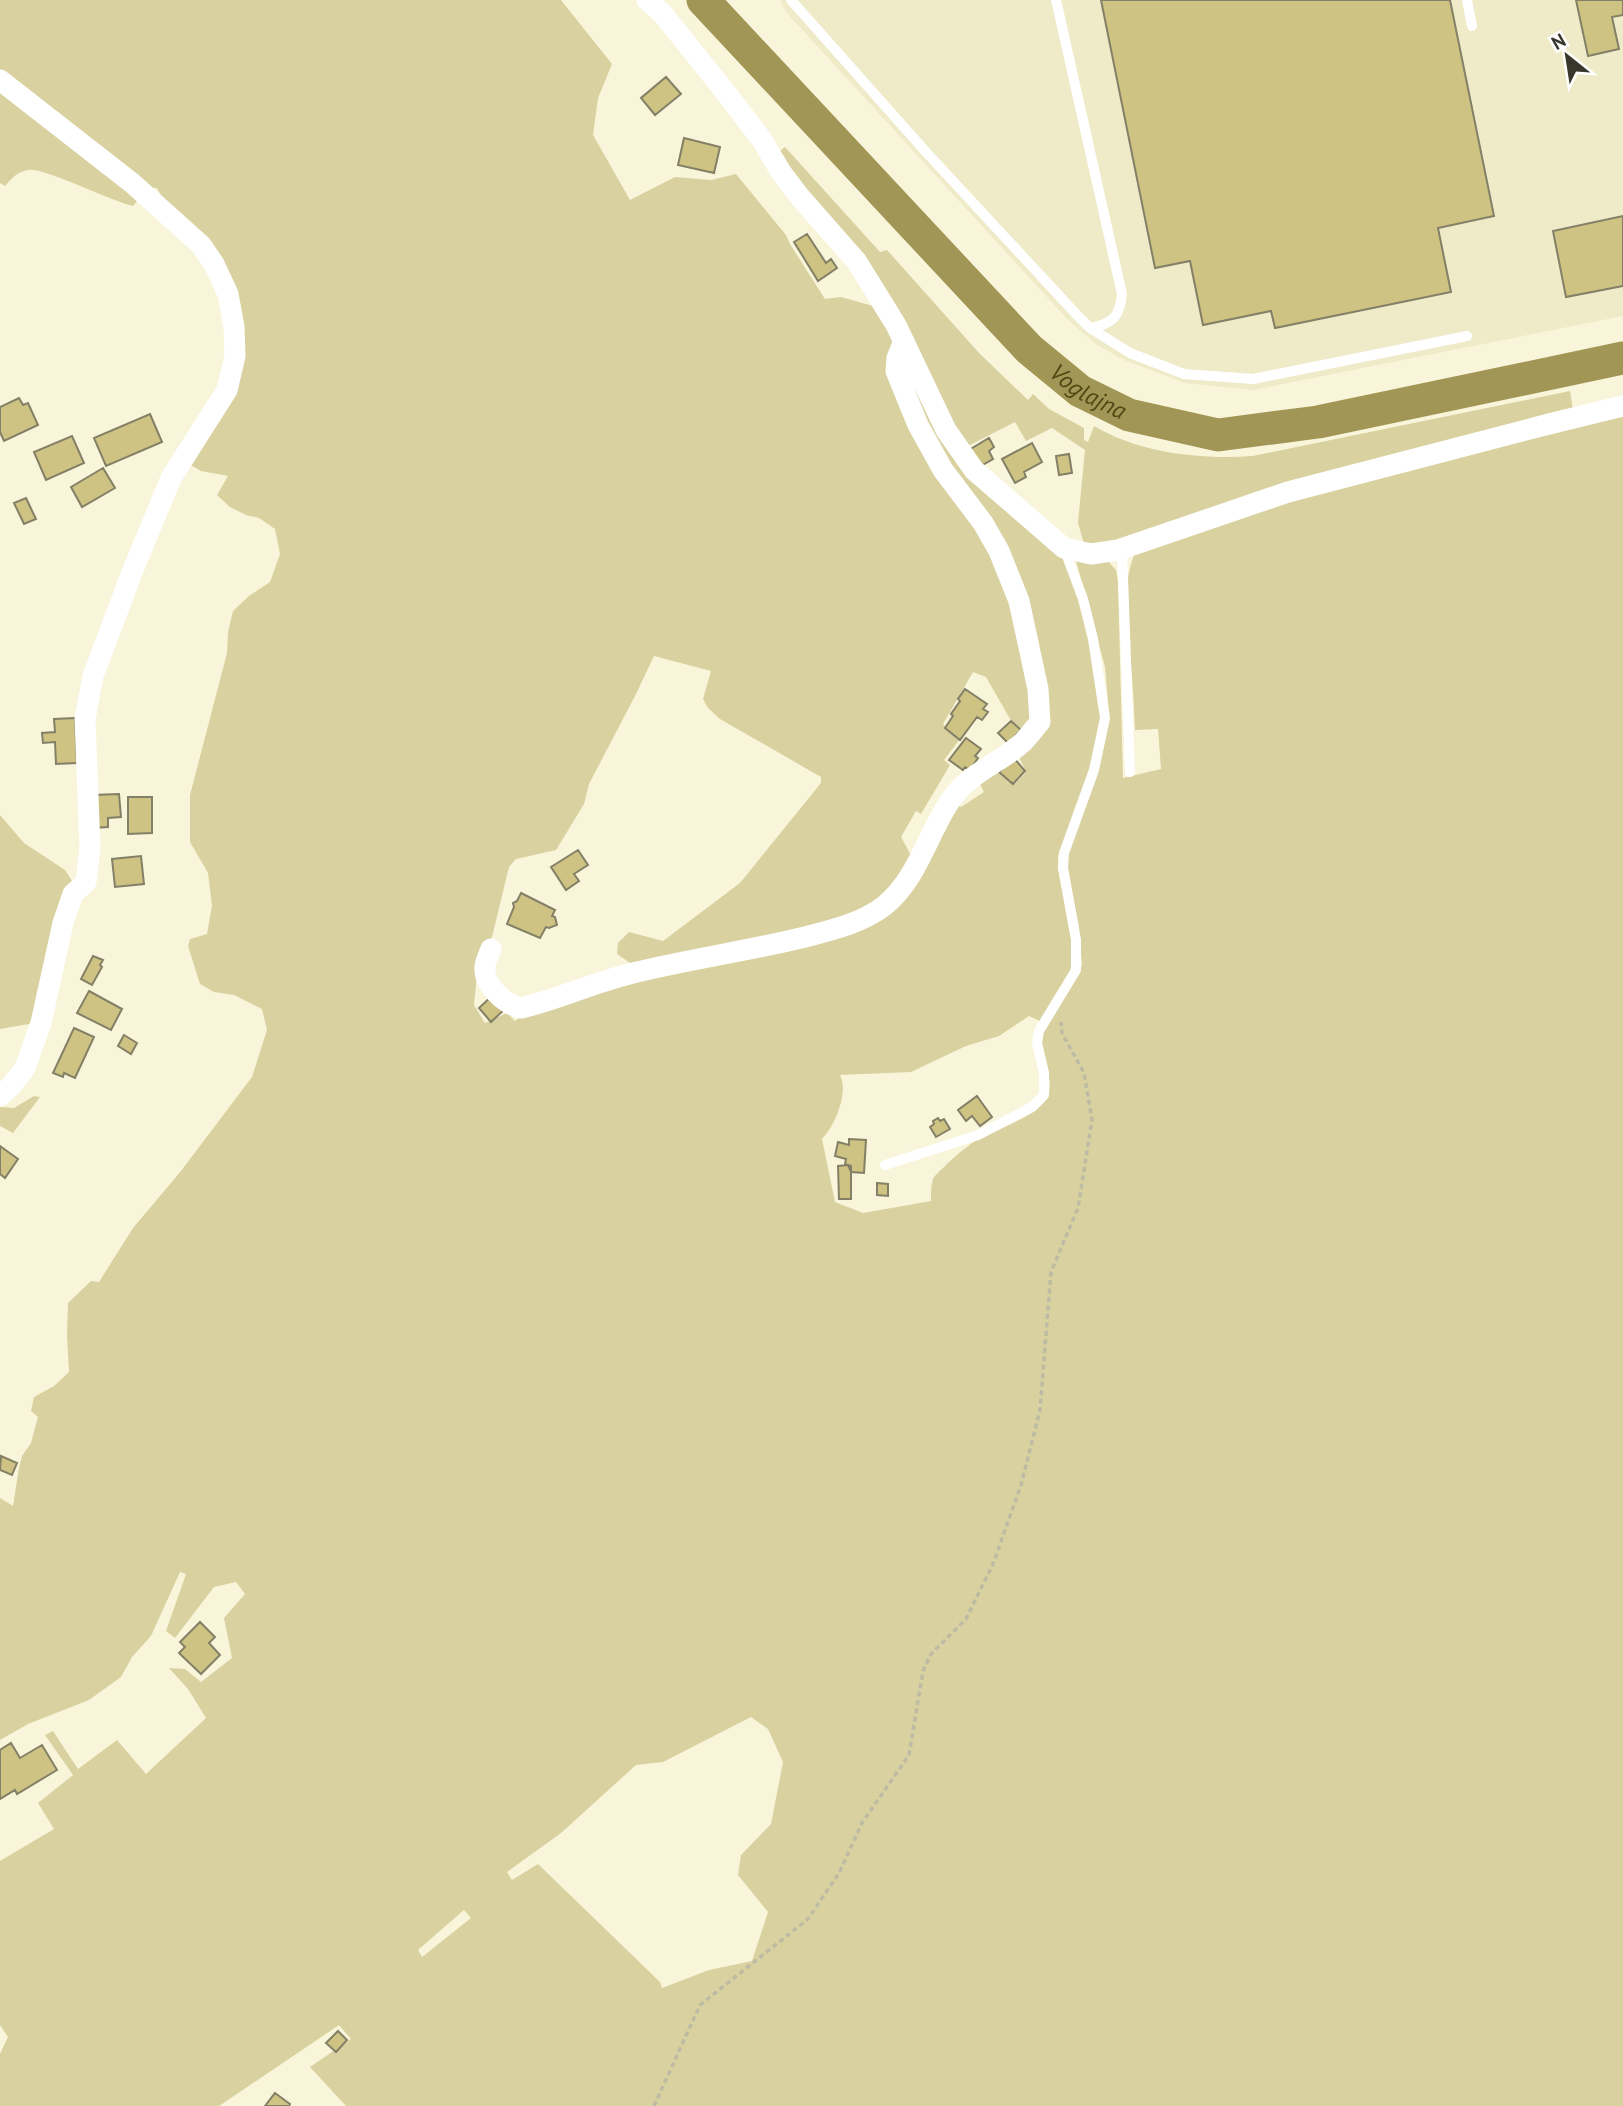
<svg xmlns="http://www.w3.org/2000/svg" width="1623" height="2106" font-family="'PT Sans',sans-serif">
<rect width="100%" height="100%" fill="#f9f5da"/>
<!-- built -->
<path fill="#efeac8" d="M780,0H1623V316L1253,390L1185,383L1124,360L1097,345L1068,320L786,12Z"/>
<!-- green -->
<path fill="#d9d19f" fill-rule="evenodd" d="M0,0H561L612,64L598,98L593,135L630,200L675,177L711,180L736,174L786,235L790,244L825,299L841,297L880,308L893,331L892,369L915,427L940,472L979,525L997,553L1020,617L1034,687L1037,721L1021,738L986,677L973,672L943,724L960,739L944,760L950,765L921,814L916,811L901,837L913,859L902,880L883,903L859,916L793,937L636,967L617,954L618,943L629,932L663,941L740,883L821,783V777L720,719L708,708L703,699L711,671L654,656L636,694L589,784L584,804L556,850L516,859L509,867L492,937L478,963L474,1005L485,1023L507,1013L515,1021L530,1010L631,976L781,947L861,924L885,910L900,896L918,870L955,803L961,807L984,792L977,778L997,769L1015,784L1026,772L1019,757L1044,725V690L1023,598L1003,546L994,530L946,467L921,424L900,376L901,371L904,368L909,369L942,433L968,474L1057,552L1065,561L1085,615L1101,699L1100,731L1088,778L1058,856L1059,875L1072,932L1074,950L1070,971L1061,990L1040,1021L1029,1016L999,1036L966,1046L911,1072L840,1075C849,1092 835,1126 822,1139L835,1202L863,1213L931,1201C931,1194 931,1185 933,1179C935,1175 941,1170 944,1167C955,1156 969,1144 982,1137C1000,1128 1037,1116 1047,1098C1056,1080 1040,1056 1042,1035L1082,965L1078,922L1068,878L1066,856L1095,779L1102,755L1109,712L1105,667L1076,561L1081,557L1105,558L1116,570L1118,582L1123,778L1161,769L1158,729L1135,730C1134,708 1133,686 1131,665C1128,629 1120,584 1136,551L1178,532L1281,500L1623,410V2106H346L310,2067L351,2039L339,2025L219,2106H0V2054L8,2037L0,2025V1861L54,1829L38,1803L73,1775L45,1735L53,1731L78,1769L117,1740L146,1774L206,1718L188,1689L169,1668L185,1669L201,1682L232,1658L224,1618L245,1594L236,1582L214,1587L175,1638L166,1631L186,1574L180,1572L151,1636L132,1657L121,1677L89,1700L28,1724L0,1740V1498L13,1506L19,1468L22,1456L31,1443L38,1417L31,1411L34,1397L54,1386L69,1372L67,1335L68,1303L91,1281L99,1282L133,1228L181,1171L252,1077L267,1030L262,1009L234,995L214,992L200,984L188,946L190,939L207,934L212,906L208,873L190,842V795L227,653L228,632L233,611L249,596L270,582L280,554L275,529L259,518L246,515L230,507L217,495L228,476L201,471L187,463C202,439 222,417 232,391C251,344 235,289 207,249C198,236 184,227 174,215C167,207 162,197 157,188H142L53,113L0,73ZM751,1717L768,1729L783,1762L771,1824L741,1855L738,1875L768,1912L752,1961L709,1970L662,1988L660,1982L538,1864L512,1880L507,1872L561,1833L636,1765L663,1762ZM464,1910L471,1918L422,1957L418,1950Z
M0,86L139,199L133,206C110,201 44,167 28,170C17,172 12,178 5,186L0,183Z
M785,147L880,252L887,250L979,353L1028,400L1033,394L1049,409L1084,428V440L1088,442L1094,426C1139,453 1202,460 1253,456L1570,391L1573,410L1133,539L1085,547L1078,523L1085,450L1052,428L1026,441L1015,422L962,449L917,363L774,156Z
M0,815L24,843L65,870L74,884L35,1023L0,1029Z
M34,1096L40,1097L13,1133L0,1126V1107L14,1108Z"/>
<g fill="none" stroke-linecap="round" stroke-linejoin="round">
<!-- river -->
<path stroke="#a19655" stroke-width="33" id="s1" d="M703,0L1029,349L1080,391L1129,415L1218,435L1318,422L1623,358"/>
</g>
<!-- building -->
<path fill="#cec382" stroke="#838067" stroke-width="2" d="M1101,0H1450L1494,216L1438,228L1451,292L1275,328L1271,311L1203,325L1190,261L1155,268Z
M1576,0H1623V15L1612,17L1619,49L1588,56Z
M666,77L681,94L655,115L641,98Z
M684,138L720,147L714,173L678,165Z
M1623,216V286L1566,297L1553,231Z
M807,234L826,263L831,259L837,268L818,281L794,242Z
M19,398L23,405L28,403L38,425L4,441L0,432V407Z
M150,414L162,442L106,466L94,438Z
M72,436L84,463L46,480L34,452Z
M989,438L994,447L989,451L993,459L979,467L969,450Z
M1032,443L1042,462L1024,472L1026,477L1015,483L1002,459Z
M1069,454L1072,473L1059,475L1056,456Z
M103,468L115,488L82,507L71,487Z
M26,498L36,519L24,524L14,503Z
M965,689L987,704L983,709L988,712L982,720L977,717L960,740L945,728L953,716L951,714L960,701L958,699Z
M75,718L77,763L56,764L55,742L43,743L42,733L55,732L54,719Z
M1011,721L1021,730L1008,743L998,733Z
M966,738L981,749L975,756L978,758L970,770L965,767L963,770L949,760Z
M1014,758L1025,771L1013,784L999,772Z
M119,794L121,817L108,818V827L94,828L92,795Z
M128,797H152V833L128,834Z
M578,850L588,865L574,874L579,881L566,890L551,867Z
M141,856L144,884L115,887L112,859Z
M521,893L555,910L552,916L555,917L557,925L549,928L546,927L540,938L507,924L514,907L513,903L517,901Z
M93,956L103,960L100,965L102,967L92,985L81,979Z
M89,991L122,1009L111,1030L77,1013Z
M494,994L506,1008L491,1022L479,1008Z
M74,1028L94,1037L75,1078L64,1073L63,1077L53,1073Z
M124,1035L137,1043L131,1054L118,1046Z
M977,1096L992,1117L980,1126L972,1116L966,1121L958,1110Z
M938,1118L940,1121L944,1119L950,1129L936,1137L930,1127L934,1124L933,1121Z
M849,1139L866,1140L864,1173L851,1172V1166L845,1164L846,1159L835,1156L838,1142L849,1145Z
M0,1146L18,1159L5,1178L0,1174Z
M848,1165L851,1172V1199H839L838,1166Z
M877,1183L888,1184V1196L877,1195Z
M1,1456L17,1463L12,1475L0,1470Z
M200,1622L215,1637L209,1643L220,1655L201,1674L179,1653L185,1647L180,1642Z
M11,1743L20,1758L42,1745L57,1770L17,1794L15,1790L0,1799V1750Z
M338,2031L347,2040L336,2052L326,2043Z
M275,2093L290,2104L289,2106H265Z"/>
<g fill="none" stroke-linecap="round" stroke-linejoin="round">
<!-- path -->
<path stroke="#bebba5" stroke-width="3.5" stroke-dasharray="5 3.5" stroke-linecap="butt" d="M654,2106L700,2005L808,1919L839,1873L862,1823L909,1755L923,1671L931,1654L966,1619L993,1564L1021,1485L1040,1410L1051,1272L1078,1208L1092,1120L1084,1073L1062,1033L1061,1022"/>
<!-- lane -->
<path stroke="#fff" stroke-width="10" d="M791,0L926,152L1077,315L1090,328L1130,353L1184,374L1253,379L1467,336
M1056,0L1122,294C1120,316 1113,324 1090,328
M1467,0L1472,26
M1122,549L1130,772
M885,1165L978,1135L1032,1107L1044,1095V1073L1037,1043L1039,1031L1076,970V940L1063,868L1064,853L1094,770L1105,718L1093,639L1083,599L1064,548"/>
<!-- street -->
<path stroke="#fff" stroke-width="21" d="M647,0L662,13L723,89L762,140L781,172L800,197L857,262L896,325L946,430L974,470L1064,548L1091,554L1118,550L1288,492L1549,424L1623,406
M0,80L132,183L201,245L214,264L228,294L234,327L235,356L227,390L171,478L133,570L93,676L85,719L90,848L86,882L73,894L63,923L41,1023L25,1068L11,1086L0,1096
M491,949C489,954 486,960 485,966C483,985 504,1004 521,1008C559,999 595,982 633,973C690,959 748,951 805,937C832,930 862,923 884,906C918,879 928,832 952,798C971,772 1000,763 1023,742C1029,736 1034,729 1040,722L1038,689L1019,601L999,551L983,523L943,470L918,425L896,371L897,358L904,341"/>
</g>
<g text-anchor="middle" stroke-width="6" stroke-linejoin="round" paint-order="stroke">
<!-- water labels -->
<g font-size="24" font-style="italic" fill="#4f4714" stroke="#fff">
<text dy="8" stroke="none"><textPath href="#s1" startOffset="551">Voglajna</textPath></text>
</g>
</g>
<!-- north arrow -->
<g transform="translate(1567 56) rotate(330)" stroke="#ffffff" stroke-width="5" paint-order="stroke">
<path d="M0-5L12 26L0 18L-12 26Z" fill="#38372c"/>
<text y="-10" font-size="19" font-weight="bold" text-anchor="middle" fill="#38372c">N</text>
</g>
</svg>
